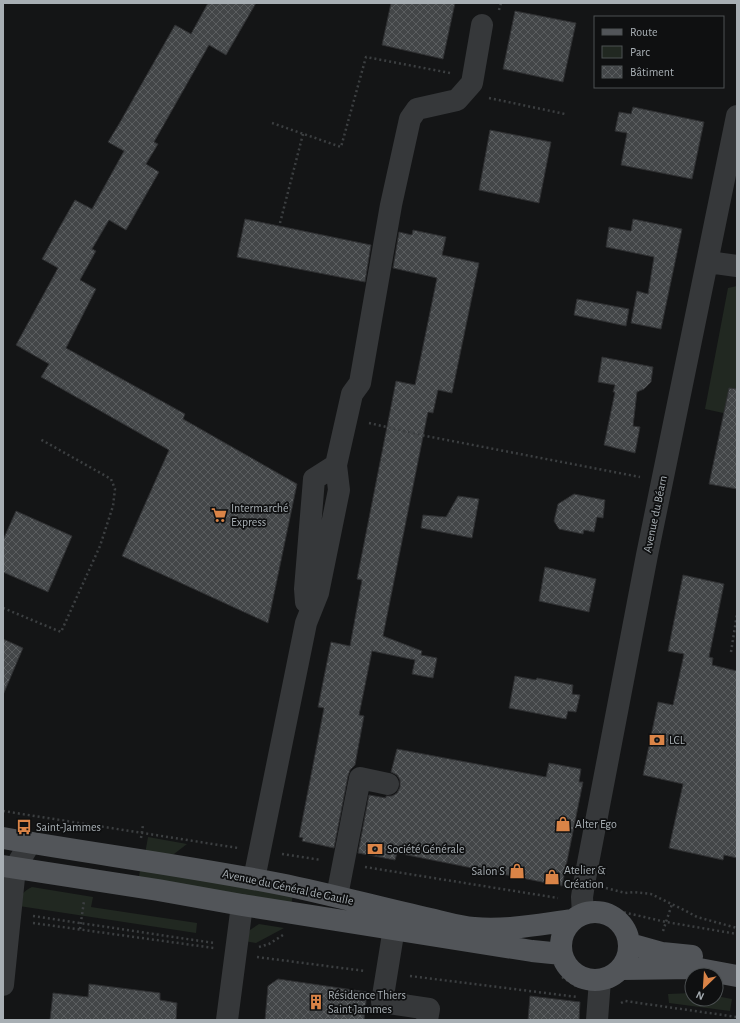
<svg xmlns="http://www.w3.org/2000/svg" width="740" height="1023" font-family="'Alegreya Sans',sans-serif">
<defs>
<pattern id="building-cross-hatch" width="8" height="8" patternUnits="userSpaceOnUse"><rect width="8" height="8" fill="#434648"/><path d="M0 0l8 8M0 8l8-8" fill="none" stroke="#5b5e60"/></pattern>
</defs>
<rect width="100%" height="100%" fill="#141516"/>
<!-- green -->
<path fill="#212821" d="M737,286V416L705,409L728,288Z
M148,837L187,844L174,854L162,856L145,854Z
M141,865L293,893L291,907L138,882Z
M32,887L93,897L91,907L197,923L196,933L19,906C21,895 22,892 32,887Z
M259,924L284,928L256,943L244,941L250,930Z
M692,993V999H716V996L732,999L730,1011L669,1003L668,994Z"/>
<!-- building -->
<path fill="url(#building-cross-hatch)" stroke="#2e2f31" d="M208,3H256L226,55L209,45L154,142L158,144L146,164L159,172L126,230L109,220L92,249L96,251L80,280L96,289L66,348L185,414L183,419L297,484L268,623L122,556L169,450L41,377L49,364L16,345L58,268L42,259L58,230L75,200L92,209L124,151L108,142L119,124L175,25L191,34Z
M391,3H455L443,59L382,45Z
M515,11L576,23L563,82L503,69Z
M633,107L704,122L692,179L621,165L627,133L615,131L619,112L631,114Z
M490,130L551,142L539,203L479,190Z
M245,219L371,245L365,282L237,257Z
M633,219L682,229L661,329L631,323L637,291L648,294L654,257L606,247L609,227L631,231Z
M413,230L446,237L442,255L479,263L452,393L438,390L433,413L428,412L383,636L422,651L421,655L437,658L433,678L412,674L415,660L372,651L359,715L364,716L355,765L350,770L348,776L334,848L302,841L303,838L299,837L324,708L318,707L331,642L350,646L362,580L357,579L396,381L415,385L437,278L393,268L399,232L412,235Z
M577,299L629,309L626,326L574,315Z
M602,357L653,367L651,382L644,389L637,392L633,426L640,427L635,453L604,445L615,392H613L615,385L598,382Z
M729,388L737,389V489L709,484Z
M574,494L605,500L603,518L597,517L594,532L584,530L583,534L559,529L554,521L558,504Z
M458,496L479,499L472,538L421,528L423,515L446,517Z
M16,511L72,536L48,592L3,572V540Z
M545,567L596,579L589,612L539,601Z
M683,575L724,584L709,657L713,658L712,665L737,671V858L724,855L723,860L669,848L683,784L643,775L658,702L673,705L684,654L668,651Z
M3,639L23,648L3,695Z
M515,676L536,680L537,678L573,685L572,694L580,695L576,712L568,711L566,719L509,708Z
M397,749L546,777L549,763L581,769L579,782H583L562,886L397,853L395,860L358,853L369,795L386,798V796H392L397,793L400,787V780L397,775L391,772Z
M278,979L367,992L364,1020H265L268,986Z
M89,984L160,993V1000L177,1003L176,1020H50L53,993L88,997Z
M530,996L580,1002L579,1020H528Z"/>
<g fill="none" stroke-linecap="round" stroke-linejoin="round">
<!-- path -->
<path stroke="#3c3f41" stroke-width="2.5" stroke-dasharray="2 3" stroke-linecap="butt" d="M499,10L501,3
M489,98L565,114
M272,123L341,147L366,57L450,73
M280,223L303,134
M369,423L426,436L640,477
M3,608L61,632L100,546L113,506L115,489L111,479L40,439
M731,652L737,614
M3,811L238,848
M141,838L143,825
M282,854L321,860
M365,867L558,898
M606,888L625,893L634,892L651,894L686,911L697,917L737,928
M605,906L618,911L666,922L737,934
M33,916L214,943
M33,923L214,948
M80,929L84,901
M663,931L672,904
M259,947L269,944L283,935
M257,957L365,971
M410,976L577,997
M562,977L576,986
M621,1003L625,1001L737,1017"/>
<!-- minor -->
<path stroke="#36383a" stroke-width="22" d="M708,262L737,266
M306,602L305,589L314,479L336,465
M254,879L306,623L318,593L339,490L336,465L352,394L360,383L391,205L410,119L417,109L457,100L472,83L482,25
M337,896L360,778L388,784
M583,914L582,897L584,884L647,555L737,116
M394,928L382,1002L429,1009L427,1020
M3,985L15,868L30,843
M227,1020L242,905
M597,1020L600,980"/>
<!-- major -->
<path stroke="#525559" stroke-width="22" d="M3,838C95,854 188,866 280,884C330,894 380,908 430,919C444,922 459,927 474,928C507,931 541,924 573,920
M3,866L158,890L242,905L532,951L562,954
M561 946a34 34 0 1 1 68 0a34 34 0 1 1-68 0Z
M630,944L662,953L692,956
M622,969L694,968L737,976"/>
</g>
<!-- icons -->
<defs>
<symbol id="supermarket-bare" viewBox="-9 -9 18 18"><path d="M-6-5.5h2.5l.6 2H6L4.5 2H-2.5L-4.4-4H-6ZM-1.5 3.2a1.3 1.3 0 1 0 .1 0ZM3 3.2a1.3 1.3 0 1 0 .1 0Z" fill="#da8447" stroke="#0f1011" stroke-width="2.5" paint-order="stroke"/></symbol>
<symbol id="bank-bare" viewBox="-9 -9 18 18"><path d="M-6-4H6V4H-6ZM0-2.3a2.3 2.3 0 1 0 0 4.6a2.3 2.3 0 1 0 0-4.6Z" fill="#da8447" stroke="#0f1011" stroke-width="2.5" paint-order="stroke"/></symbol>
<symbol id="shop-bare" viewBox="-9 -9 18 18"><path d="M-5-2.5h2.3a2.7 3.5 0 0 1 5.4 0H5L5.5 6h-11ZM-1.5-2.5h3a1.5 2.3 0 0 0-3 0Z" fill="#da8447" stroke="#0f1011" stroke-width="2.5" paint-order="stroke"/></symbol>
<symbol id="bus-bare" viewBox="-9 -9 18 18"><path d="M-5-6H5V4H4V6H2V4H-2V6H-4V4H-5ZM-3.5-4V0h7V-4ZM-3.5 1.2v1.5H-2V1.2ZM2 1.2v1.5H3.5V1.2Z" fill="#da8447" stroke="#0f1011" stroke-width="2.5" paint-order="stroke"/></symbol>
<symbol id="building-bare" viewBox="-9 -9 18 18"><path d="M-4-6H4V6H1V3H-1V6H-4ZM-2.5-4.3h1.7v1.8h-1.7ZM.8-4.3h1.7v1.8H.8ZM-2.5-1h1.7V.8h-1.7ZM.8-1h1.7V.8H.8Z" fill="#da8447" stroke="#0f1011" stroke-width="2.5" paint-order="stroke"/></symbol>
</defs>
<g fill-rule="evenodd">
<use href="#supermarket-bare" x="208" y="504" width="22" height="22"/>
<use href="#bank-bare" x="646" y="729" width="22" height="22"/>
<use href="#shop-bare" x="552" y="813" width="22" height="22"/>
<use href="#bus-bare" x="13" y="816" width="22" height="22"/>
<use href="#bank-bare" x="364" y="838" width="22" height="22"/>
<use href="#shop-bare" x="506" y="860" width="22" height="22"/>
<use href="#shop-bare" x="541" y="866" width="22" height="22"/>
<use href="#building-bare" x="305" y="991" width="22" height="22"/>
</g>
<g text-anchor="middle" stroke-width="3.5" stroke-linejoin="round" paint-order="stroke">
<!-- poi labels -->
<g font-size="12" fill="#a8afb4" stroke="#0f1011" text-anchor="start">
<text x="231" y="512">Intermarché<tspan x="231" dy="14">Express</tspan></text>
<text x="669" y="744">LCL</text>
<text x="575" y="828">Alter Ego</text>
<text x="36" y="831">Saint-Jammes</text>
<text x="387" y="853">Société Générale</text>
<text x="564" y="874">Atelier &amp;<tspan x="564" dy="14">Création</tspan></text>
<text x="505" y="875" text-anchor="end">Salon S</text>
<text x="328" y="999">Résidence Thiers<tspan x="328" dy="14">Saint Jammes</tspan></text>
</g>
<!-- street labels -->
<g font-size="12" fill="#a8afb4" stroke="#0f1011">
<text transform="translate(655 514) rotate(-78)" y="4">Avenue du Béarn</text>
<text transform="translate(288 887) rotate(12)" y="4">Avenue du Général de Gaulle</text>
</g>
</g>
<!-- border -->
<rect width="740" height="1023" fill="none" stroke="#a8afb4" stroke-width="8"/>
<!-- legend -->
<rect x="594" y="16" width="130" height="72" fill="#0f1011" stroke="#4c5052"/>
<rect x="602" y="29" width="20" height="6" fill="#525559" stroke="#4c5052"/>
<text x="630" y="36" font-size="12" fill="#a8afb4">Route</text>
<rect x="602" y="46" width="20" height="12" fill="#212821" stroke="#4c5052"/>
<text x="630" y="56" font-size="12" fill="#a8afb4">Parc</text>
<rect x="602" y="66" width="20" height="12" fill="url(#building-cross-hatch)" stroke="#4c5052"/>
<text x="630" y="76" font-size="12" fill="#a8afb4">Bâtiment</text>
<!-- north arrow -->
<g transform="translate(704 987) rotate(205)"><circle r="19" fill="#0f1011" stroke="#4c5052"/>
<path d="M0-3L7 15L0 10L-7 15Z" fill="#da8447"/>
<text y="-6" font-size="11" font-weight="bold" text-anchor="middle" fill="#a8afb4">N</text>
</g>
</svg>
